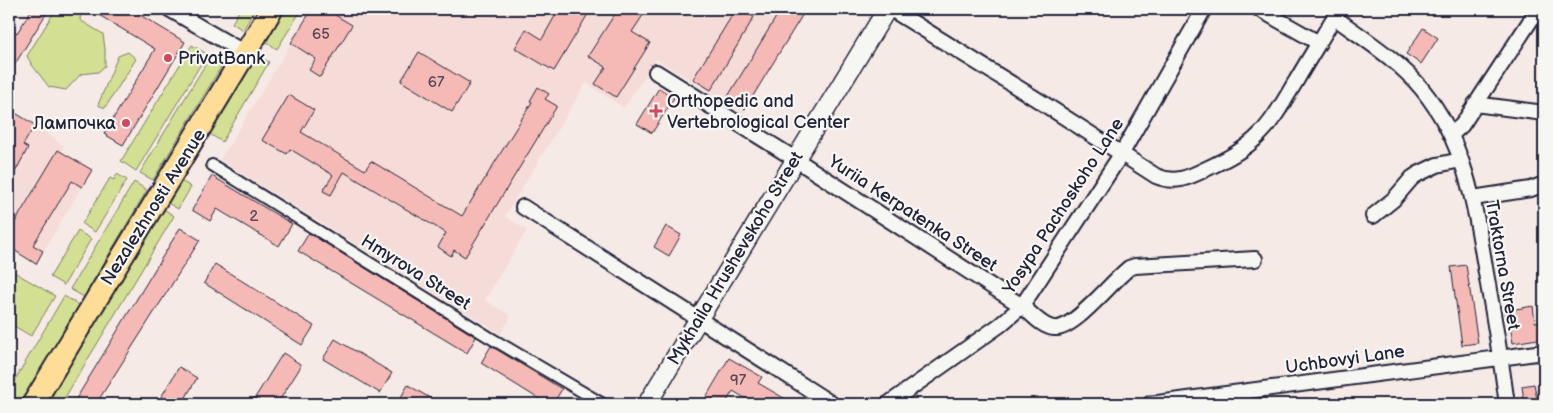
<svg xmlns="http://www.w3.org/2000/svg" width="1553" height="413" font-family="'Balsamiq Sans',sans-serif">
<rect width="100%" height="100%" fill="#f6eae6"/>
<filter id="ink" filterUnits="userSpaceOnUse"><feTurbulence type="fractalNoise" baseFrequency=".02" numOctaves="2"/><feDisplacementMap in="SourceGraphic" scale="10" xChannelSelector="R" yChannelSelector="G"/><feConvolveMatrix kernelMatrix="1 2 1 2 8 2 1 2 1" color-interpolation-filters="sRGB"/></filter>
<g filter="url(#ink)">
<!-- built -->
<path fill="#f6dcd8" d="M312,9H806L743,113L656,59L624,108L586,83L505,216L527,230L485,300L511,316L501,334L220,160Z
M9,109L51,136L64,146L61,151L92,170L36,264L9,247Z"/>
<!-- green -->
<path fill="#d3df92" stroke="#7a8066" d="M56,9H81L80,20L103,34L105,49V66L98,72L81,74L66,90L49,87L32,65L27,56Z
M240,9H255L243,30L232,23Z
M286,9H302L277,49L266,42Z
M192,45L207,54L136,171L121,161Z
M128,52L136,59L105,108L98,105L118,56Z
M257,55L269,62L222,142L210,134Z
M208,60L221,67L153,180L140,173Z
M117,174L127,180L95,232L82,224L110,178L114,180Z
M181,181L191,187L178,209L168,203Z
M134,182L147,190L84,297L70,289Z
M164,209L174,216L61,404H47Z
M78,231L91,239L64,285L50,277Z
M9,269L55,296L31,336L9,323Z
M64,296L79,305L21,404H9V390Z"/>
<!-- building -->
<path fill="#f6bab6" stroke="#22223b" d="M32,9H49L15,64L9,61V28L17,33Z
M89,9H130L185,42L123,145L104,134L155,49Z
M312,9H325L352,25L320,77L309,70L316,59L291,43Z
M559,9H591L554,71L515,48L526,29L542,39Z
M618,9H647L632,32L650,43L616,97L595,84L606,67L588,56Z
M736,9H740L754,17L711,90L693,79Z
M781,9H806L745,109L727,98Z
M1423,28L1438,38L1421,64L1406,54Z
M419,52L470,83L452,112L401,81Z
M538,87L549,94L545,99L557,106L465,257L454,250L451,256L438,247L446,233L344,172L331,195L323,191L333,175L290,149L287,154L262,140L289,95L314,110L301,132L365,170L371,161L462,216L532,102L530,101Z
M659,88L674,98L652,133L637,124Z
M9,109L35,125L23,145L28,148L9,183Z
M58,150L92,170L82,187L72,181L33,245L43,251L36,264L9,247V232Z
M212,176L292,224L279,246L217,209L210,221L192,210Z
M666,226L681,235L669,256L654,247Z
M180,228L200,240L96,404H73Z
M309,233L476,337L467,353L298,251Z
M215,264L314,326L302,345L204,283Z
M1466,265L1478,343L1462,345L1451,267Z
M1533,306L1535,322L1542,321L1544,338L1513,343L1509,319H1507L1505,311Z
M335,339L392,373L380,393L323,359Z
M491,346L562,389L553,404H547L481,363Z
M283,353L300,364V368L277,404H251Z
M729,358L762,377L758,383L794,404H755L733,391L725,404H702Z
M179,367L197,378L182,404H157Z
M1534,384L1537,399L1524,401L1522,386Z
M408,385L440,404H397Z"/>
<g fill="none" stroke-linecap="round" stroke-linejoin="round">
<defs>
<path id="pedestrian" d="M212,165L489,337L603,404"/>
<path id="minor" d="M169,9L245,53
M891,9L1041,102L1156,176C1175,184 1188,178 1206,169C1225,160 1245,150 1260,134C1275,119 1285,99 1296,81C1310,57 1325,33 1339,9
M1259,9L1319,43
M1334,17C1364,39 1398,60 1422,89C1466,143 1475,207 1486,273C1494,317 1501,360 1507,404
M656,72L795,159L1022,306C1031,313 1042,327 1054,328C1073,331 1112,281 1129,268L1135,266L1255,259
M1475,104L1544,113
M1451,135L1462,125L1538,9
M1473,198L1531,189L1544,184
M523,207L832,404
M1373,216L1394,199L1412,178L1418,174L1437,165L1461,160
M888,404L1000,325L1022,306L1122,153L1204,9
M1150,404L1544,352"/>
<path id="tertiary" d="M647,404L887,9"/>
<path id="primary" d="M33,404L272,9"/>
</defs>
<!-- pedestrian casing -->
<use href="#pedestrian" stroke="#22223b" stroke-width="14"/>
<!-- minor casing -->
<use href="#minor" stroke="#22223b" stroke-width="18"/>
<!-- tertiary casing -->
<use href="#tertiary" stroke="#22223b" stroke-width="21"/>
<!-- primary casing -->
<use href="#primary" stroke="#22223b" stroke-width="25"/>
<!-- pedestrian -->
<use href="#pedestrian" stroke="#f6f6f2" stroke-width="10"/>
<!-- minor -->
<use href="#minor" stroke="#f6f6f2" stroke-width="14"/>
<!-- tertiary -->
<use href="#tertiary" stroke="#f6f6f2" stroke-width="18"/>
<!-- primary -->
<use href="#primary" stroke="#fedd96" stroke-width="21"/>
</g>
</g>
<!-- markers -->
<g fill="#d1495b" stroke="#f6f6f2" stroke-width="2">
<circle cx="168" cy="58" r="5"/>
<path d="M653.5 103.5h5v5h5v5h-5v5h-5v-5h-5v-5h5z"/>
<circle cx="126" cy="123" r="5"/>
</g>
<g text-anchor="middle" stroke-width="4.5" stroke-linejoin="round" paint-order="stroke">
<!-- number labels -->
<g font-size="15" fill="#57485a">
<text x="321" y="39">65</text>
<text x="436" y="87">67</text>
<text x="254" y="221">2</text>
<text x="738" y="385">97</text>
</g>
<!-- poi labels -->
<g font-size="18" fill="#22223b" stroke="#f6f6f2" text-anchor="start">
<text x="178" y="64">PrivatBank</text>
<text x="667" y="107">Orthopedic and<tspan x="667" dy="21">Vertebrological Center</tspan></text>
<text x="116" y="129" text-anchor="end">Лампочка</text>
</g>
<!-- street labels -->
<g font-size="18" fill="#22223b" stroke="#f6f6f2">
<text transform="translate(1063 206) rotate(-57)" y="6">Yosypa Pachoskoho Lane</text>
<text transform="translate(153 207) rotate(-58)" y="6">Nezalezhnosti Avenue</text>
<text transform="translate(913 213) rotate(33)" y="6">Yuriia Kerpatenka Street</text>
<text transform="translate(735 258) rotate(-59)" y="6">Mykhaila Hrushevskoho Street</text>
<text transform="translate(1503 265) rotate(80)" y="6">Traktorna Street</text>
<text transform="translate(416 272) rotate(32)" y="6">Hmyrova Street</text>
<text transform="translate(1345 359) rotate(-8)" y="6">Uchbovyi Lane</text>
</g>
</g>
<!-- margin -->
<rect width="1553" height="413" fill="none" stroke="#f6f6f2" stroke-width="30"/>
<rect x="15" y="15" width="1523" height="383" fill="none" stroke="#22223b" stroke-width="2" filter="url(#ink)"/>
</svg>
